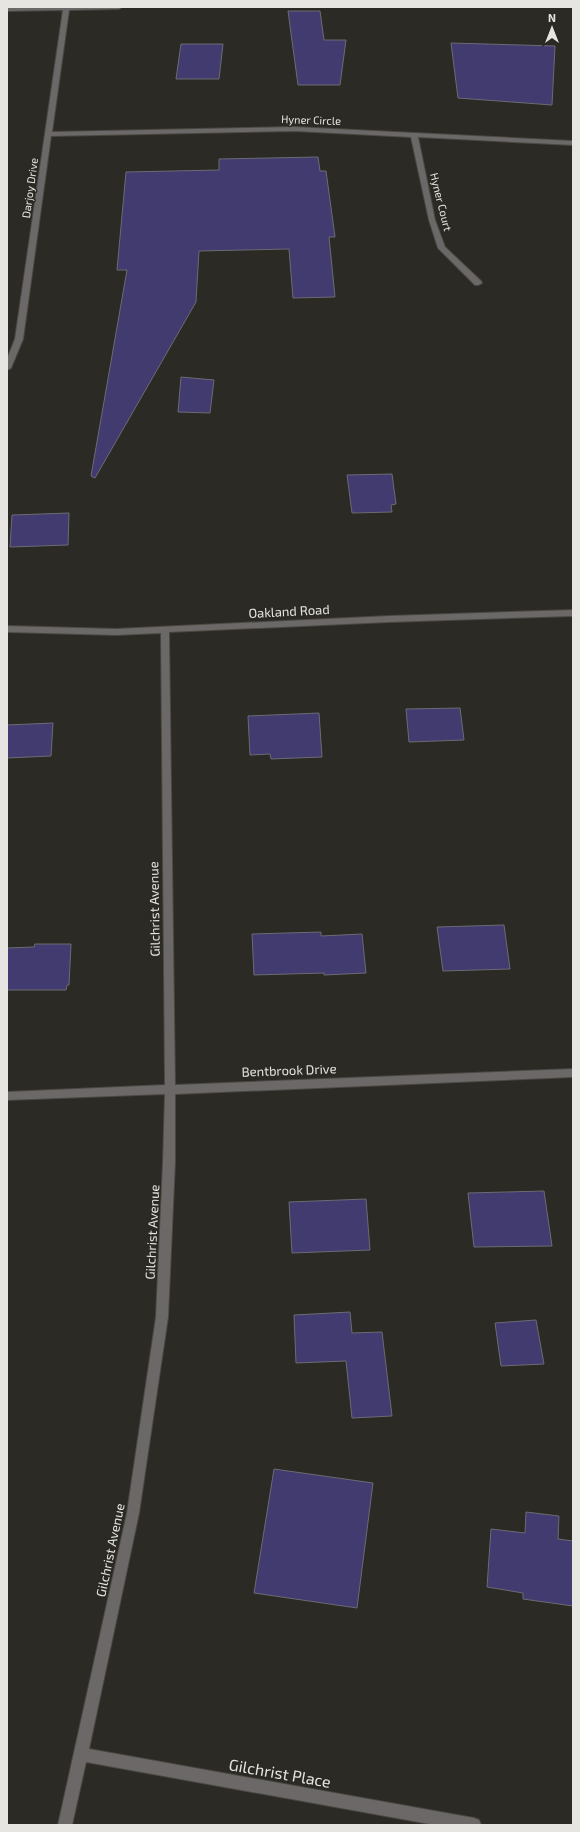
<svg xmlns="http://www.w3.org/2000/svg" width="580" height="1832" font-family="'Exo 2',sans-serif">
<rect width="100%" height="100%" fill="#2b2a24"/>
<!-- building -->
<path fill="#413b6f" stroke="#6c6b73" d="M288,11H320L324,40H346L340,85H298Z
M451,43L555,46L552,105L458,98Z
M181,44H223L219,79H176Z
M318,157L320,171H326L335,237H329L335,297L293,298L289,249L199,251L196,302L95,478L91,476L127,270H117L126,172L219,170V159Z
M181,377L214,380L210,413L178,412Z
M392,474L396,504L391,505L392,512L352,513L347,475Z
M69,513L68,545L10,547L12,515Z
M460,708L464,740L409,742L406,709Z
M319,713L322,757L271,759L270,754L250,755L248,716Z
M53,723L51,756L7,758V725Z
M504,925L510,969L443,971L437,927Z
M321,932V936L362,934L366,973L324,975V973L254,975L252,934Z
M35,944H71L69,985H67L66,990H7V948L34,947Z
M544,1191L552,1246L474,1247L468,1193Z
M366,1199L370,1250L292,1253L289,1202Z
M350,1312L352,1333L382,1332L392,1416L352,1418L346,1361L296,1363L294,1315Z
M536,1320L544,1364L501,1366L495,1323Z
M274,1469L373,1483L357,1608L254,1593Z
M526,1512L559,1516L558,1539L573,1541V1606L523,1599V1593L487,1587L491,1529L525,1533Z"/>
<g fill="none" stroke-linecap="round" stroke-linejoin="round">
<defs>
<path id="minor" d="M7,7H122L119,9L69,10L52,132L295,127L573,141V145L418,137L435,220L445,247L481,281L482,283L478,285H475L438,248L429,220L411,137L295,131L51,136L23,339L11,368L7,370V359L15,339L63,10L7,11Z
M573,610V616L389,622L169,632L175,1085L573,1069V1077L175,1094V1162L168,1317L139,1513L89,1749L474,1818L479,1820L481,1825H435L86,1762L72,1825H58L127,1513L156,1317L163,1162L165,1094L7,1100V1092L165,1085L161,633L116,635L7,632V626L116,629L389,616Z"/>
</defs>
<!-- minor casing -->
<use href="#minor" stroke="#494842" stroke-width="2"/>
<!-- minor -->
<use href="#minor" fill="#6c6868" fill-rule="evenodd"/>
</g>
<g text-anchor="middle" stroke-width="3" stroke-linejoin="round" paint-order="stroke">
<!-- far-street labels -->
<g font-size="11" fill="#e6e5e1" stroke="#2b2a24">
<text transform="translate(311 120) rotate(2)" y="4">Hyner Circle</text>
<text transform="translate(30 188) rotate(-82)" y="4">Darjoy Drive</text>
<text transform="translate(441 202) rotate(76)" y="4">Hyner Court</text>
</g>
<!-- street labels -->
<g font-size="13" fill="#e6e5e1" stroke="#2b2a24">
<text transform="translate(289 611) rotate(-3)" y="5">Oakland Road</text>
<text transform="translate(154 909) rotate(-91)" y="5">Gilchrist Avenue</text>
<text transform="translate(289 1070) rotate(-2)" y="5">Bentbrook Drive</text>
<text transform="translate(152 1232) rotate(-87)" y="5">Gilchrist Avenue</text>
<text transform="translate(110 1550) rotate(-78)" y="5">Gilchrist Avenue</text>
</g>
<!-- near-street labels -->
<g font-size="16" fill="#e6e5e1" stroke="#2b2a24">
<text transform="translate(280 1773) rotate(10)" y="6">Gilchrist Place</text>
</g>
</g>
<!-- border -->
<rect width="580" height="1832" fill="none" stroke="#e6e5e1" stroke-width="16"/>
<!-- north arrow -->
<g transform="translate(552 28)" stroke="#2b2a24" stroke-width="3" paint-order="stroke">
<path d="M0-3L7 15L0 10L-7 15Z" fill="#e6e5e1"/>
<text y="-6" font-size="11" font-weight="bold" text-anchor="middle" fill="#e6e5e1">N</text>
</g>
</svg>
